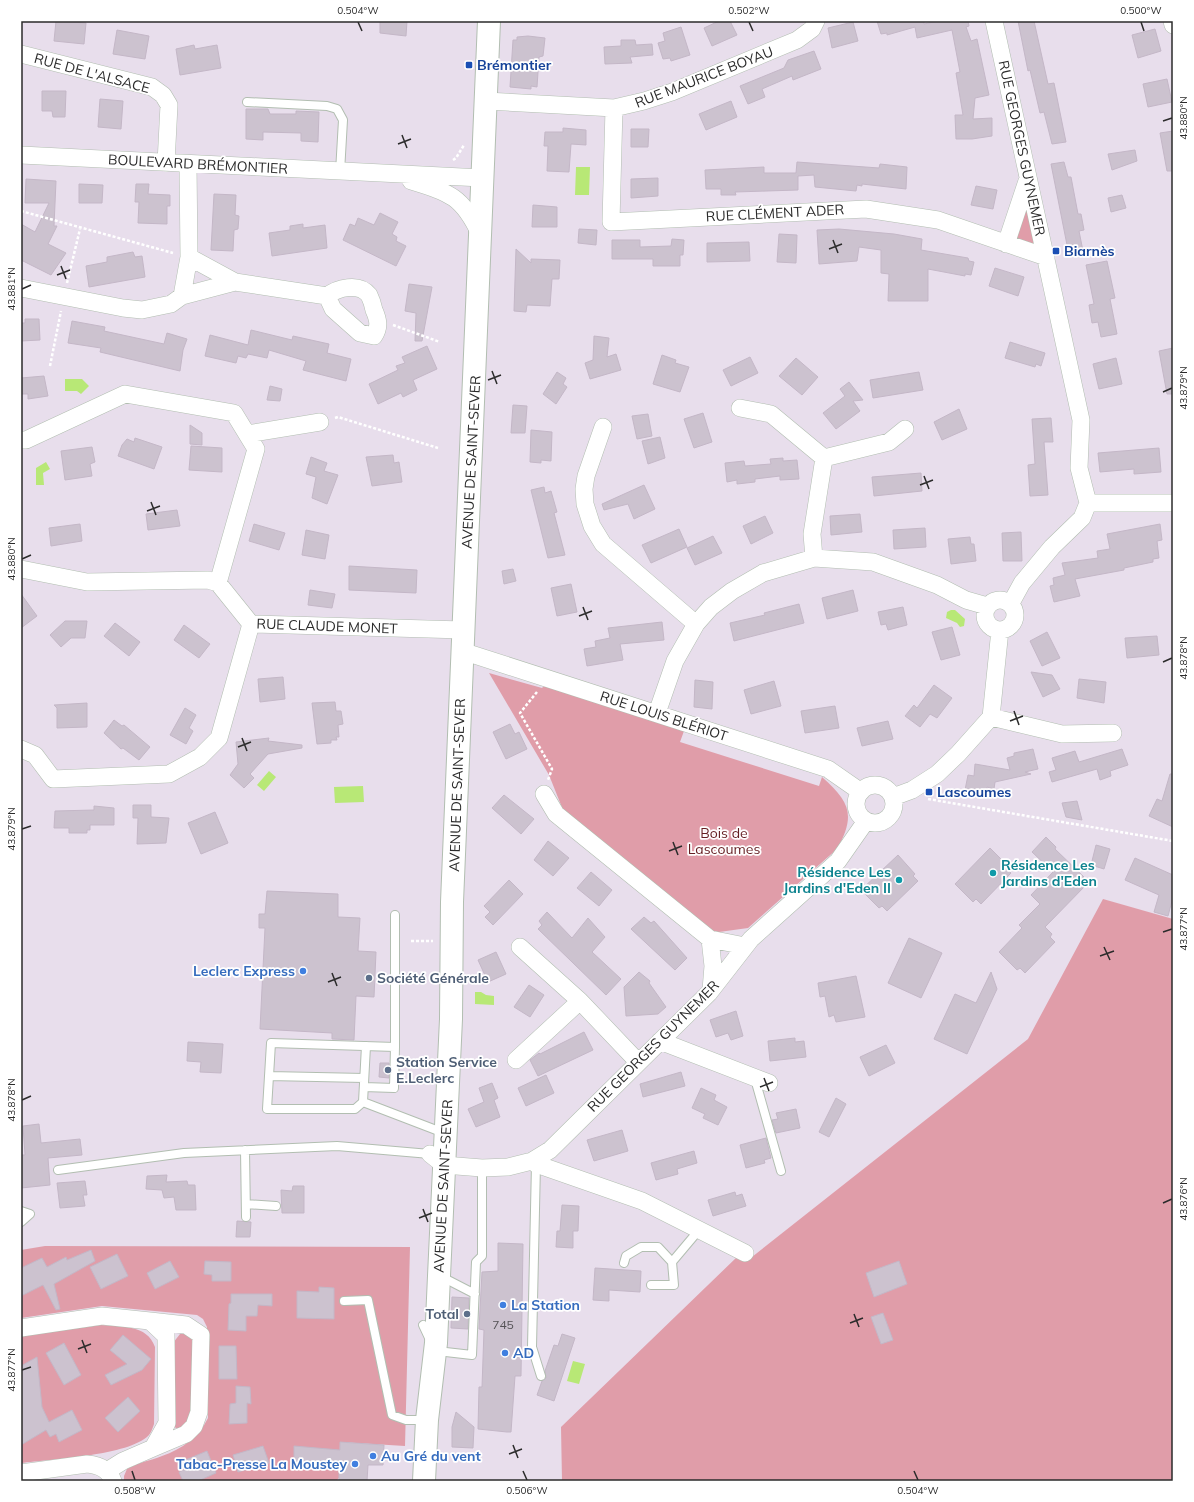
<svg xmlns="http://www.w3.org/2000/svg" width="1194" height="1502" font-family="Mulish,sans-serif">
<rect width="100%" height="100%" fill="#e8deec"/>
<!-- green -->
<path fill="#e09da9" d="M1026,198L1036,246L1015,239Z
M489,673L542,688L544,686L684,731L680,742L819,786L822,777C850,802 856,815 837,849L748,928L719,932L711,931L565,815L549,775Z
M1103,899L1173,919V1481H562L561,1427L737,1257H752L1028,1039Z
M45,1246L410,1247L405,1446L340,1442L339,1478L336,1481H124V1476L127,1469C138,1462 150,1461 162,1456C182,1449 199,1437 208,1418L207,1327L203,1319L197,1315L102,1306L21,1318V1250Z
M101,1325C121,1327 147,1324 155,1347L154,1424C153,1427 151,1433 149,1435C129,1456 51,1459 21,1463V1336Z
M180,1334H185L195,1342L190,1421L179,1429L174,1427L173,1343Z"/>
<!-- water -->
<path fill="#b8e876" d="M576,167H590L589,195H575Z
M65,379H82L89,386L81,394L77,391H65Z
M46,462L50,469L43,473L44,485H36V468Z
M951,610H955L965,619L964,626L960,627L957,623L946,618L947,612Z
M269,771L276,777L264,791L257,785Z
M363,786L364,802L335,803L334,787Z
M475,992H481L486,995L494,996V1005L475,1004Z
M573,1361L585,1364L579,1384L567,1381Z"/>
<!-- building -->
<path fill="#ccc2cf" stroke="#c4b7c7" d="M56,21L86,23L84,44L54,41Z
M380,21H407L406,36L380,33Z
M719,21H730L737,35L712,46L704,28Z
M877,21H924V24L938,21H968L969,26L966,27L971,41L977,39L989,95L975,98L973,119L992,118V136L972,139H956L955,115H963L956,73L960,72L952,30L917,38L915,27L887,35V33L881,34Z
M1018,21H1034L1048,84L1054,83L1066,142L1052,144L1044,112L1040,113L1030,70L1028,71Z
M853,22L858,41L832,48L828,28Z
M681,27L690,55L671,61L670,58L663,59L658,43L665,41L663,33Z
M1155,29L1161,51L1138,58L1132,35Z
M117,30L149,36L145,59L113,54Z
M528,36L545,38L543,56L539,57L537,87L531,86V89L510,87L513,40H517V37Z
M621,40H635L636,45L652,44L653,55L630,57L632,63L605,64L604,47L621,46Z
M194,45L195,49L217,45L221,68L180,75L176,49Z
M814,51L821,69L793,80L792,76L762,89L765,97L748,104L740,86L784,68L788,60Z
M1167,79L1172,102L1148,107L1143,84Z
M42,91H66L65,117H53L52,111H42Z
M100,99L123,101L121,129L98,127Z
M731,101L737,117L706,130L699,114Z
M246,109H268L270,114H296V111L319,112L318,142L301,141V133L263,132V140L246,139Z
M563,128L586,130V145L571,144L569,172L547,171L548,146H544L545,132H563Z
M631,129H649L648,147H631Z
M1173,131V171H1167L1160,133Z
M1135,150L1137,161L1112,170L1108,154Z
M797,162L879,168L880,164L907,167L906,189L862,184V186L857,185L856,191L815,187L814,175L798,176V190L735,192L736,195H721V189H706L705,170L764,167V173H796Z
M1064,162L1068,177H1071L1078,214H1081L1084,230L1079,231L1083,251L1069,255L1051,164Z
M658,178V196L631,198V179Z
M26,179L56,181L54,226H57L48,244L66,253L51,275L21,260V224L35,232L49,203H25Z
M79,184L103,185L102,203H79Z
M136,184H149L148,194L170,195V206H167V224L138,223L139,202H135Z
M976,186L997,190L993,209L971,205Z
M214,194L236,195L235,215L239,216L238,229L234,230L233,251L211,250Z
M1122,195L1126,208L1111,212L1108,198Z
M533,205L557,207V227H532Z
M380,213L398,222L392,234L397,237L396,241L406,246L396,266L343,240L350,224L355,226L358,218L374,225Z
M303,224V228L325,225L327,248L272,256L269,233L290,230V226Z
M579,229L597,230L596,245L578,243Z
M839,229L894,234L922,239L921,250L968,258L969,261L974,262L971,275L965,274V276L928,269V301H888L889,274L881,273V250L859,247L857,261L819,264L817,230Z
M779,234L797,235L796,263L777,262Z
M672,239L684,240L683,255H680V266H653V259H612V240H640V247L671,246Z
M749,242L750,261L707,262V243Z
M516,249L531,263V259L560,260L559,279H552L550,306L527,305L526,312L514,311Z
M133,252L135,257L142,256L145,277L89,287L86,266L107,262V257Z
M1107,261L1115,298L1110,299L1117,334L1101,337L1098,322L1092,323L1089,305L1094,304L1086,265Z
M995,268L1024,277L1018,296L989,286Z
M409,284L432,287L422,341H415L416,313L405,311Z
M25,319H39L40,340L21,341V323H25Z
M72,321L105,327L104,331L164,344L167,333L187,339L183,350L180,371L100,352L101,348L68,343Z
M251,330L292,340L293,336L329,344L327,353L351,359L346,381L303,370L306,361L269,350L267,358L248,354L246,358L238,356L236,363L205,356L210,335L248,345Z
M594,336L609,338L607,357L616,354L621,370L590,379L585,363L593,360Z
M1010,342L1045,353L1041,366L1036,364L1035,367L1005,358Z
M427,346L437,369L413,380L417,390L403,397L401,393L378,404L369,384L398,370L396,366L405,363L402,357Z
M1173,348V394H1167L1159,351Z
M662,355L676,360L675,363L689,367L680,392L653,384Z
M750,357L758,373L731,386L723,370Z
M796,358L818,377L802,395L779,376Z
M1116,358L1122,384L1099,389L1093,364Z
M557,372L566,378L563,384L567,387L556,404L543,394Z
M919,372L923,390L873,398L870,380Z
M44,376L48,396L28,399V394H21V378Z
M849,382L863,400L853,401L860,411L836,429L823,413L845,396L840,389Z
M270,386L282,389L280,401L267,400Z
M513,405L527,406L525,433H511Z
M959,409L967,429L942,440L934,422Z
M703,413L712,442L694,448L684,419Z
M648,414L652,436L637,439L632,416Z
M1051,418L1053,442H1044L1048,495L1030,496L1028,465L1035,464L1032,419Z
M190,425L202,433V445L190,444Z
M531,430L552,432L551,461L541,460V463L530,462Z
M660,437L665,458L648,464L642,441Z
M135,438L162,447L154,469L118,456L122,445L127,439L134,442Z
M191,446L222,448V472L189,470Z
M92,447L95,462L90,464L92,476L65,480L61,451Z
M1159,448L1161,472L1134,474V469L1100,472L1098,453Z
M393,455L394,463L399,462L402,482L372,486L366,457Z
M311,457L327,463L324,471L338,475L327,504L312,498L316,477L306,474Z
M783,458V461L797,460L799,479L780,480V476L755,479V482L737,484V480L727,482L725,463L744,461L745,466L771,464L770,459Z
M921,473L922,491L874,496L872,477Z
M644,485L655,509L634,519L628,504L604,510L602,504Z
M544,487L545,493L551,491L557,512L554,513L565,555L548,558L531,490Z
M177,510L180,526L148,530L146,514Z
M860,514L862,532L831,535L830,516Z
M765,516L773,533L751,544L743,526Z
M80,524L82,541L51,546L49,528Z
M254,524L285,533L279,550L249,541Z
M1160,524L1162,540L1157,541L1159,558L1153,559V562L1124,568V570L1075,579L1080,596L1054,602L1050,586L1054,585L1053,578L1065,575L1062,563L1098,558L1097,551L1110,549L1107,534Z
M925,528L926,547L894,549L893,530Z
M679,529L687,547L651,563L642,545Z
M306,530L329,535L325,559L302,555Z
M1021,532L1022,561H1003L1002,533Z
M713,536L722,553L695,565L687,548Z
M970,537L971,544H974L976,561L951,564L948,539Z
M349,566L417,570L416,593L349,590Z
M513,569L516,581L504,584L502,571Z
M571,584L577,612L557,616L551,588Z
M310,590L335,594L332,608L308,605Z
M853,590L858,611L827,619L822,598Z
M21,594L37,616L21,628Z
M799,604L804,623L734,641L730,623L765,615L764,613Z
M903,607L907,625L888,630L886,624L881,625L878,612Z
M65,621H87L85,638H71L61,647L50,635Z
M662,622L664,640L620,644L623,660L587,666L584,649L596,647L595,641L610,638L608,628Z
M115,623L140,642L129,656L104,636Z
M184,625L210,644L199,658L174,640Z
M952,627L960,655L941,660L932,632Z
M1047,632L1060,658L1042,666L1030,641Z
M1157,636L1159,655L1127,658L1125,638Z
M1031,672L1052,675L1060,689L1043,697Z
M283,677L285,699L260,702L258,679Z
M1079,679L1106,682L1104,703L1077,698Z
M695,680L713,682L712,709L694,707Z
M774,681L781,706L751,714L744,690Z
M934,685L952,698L937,718L930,714L920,727L905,716L914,705L917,708Z
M335,702L336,711H341L343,724L338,725L339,737H336L337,740H331V743L317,744L312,703Z
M87,703V727L57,728V708L54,705Z
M835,706L839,728L805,733L801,711Z
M185,708L196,715L189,728L193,731L186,744L170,735Z
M114,720L122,726L124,725L150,747L139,760L123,748L121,749L104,733Z
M888,721L893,739L862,746L857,728Z
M510,724L515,734L519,732L527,749L506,759L493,732Z
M269,738L268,741L302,745V748L268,754L250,774L254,778L244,788L230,775L238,764L236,742Z
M1033,749L1038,769L1025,772L1031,774L995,782L994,789L987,787L985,798L964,795L968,775L974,776L975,764L1010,770L1007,758L1014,756V753Z
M1122,749L1128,765L1110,771L1111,776L1100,780L1097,769L1052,782L1049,772L1056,770L1052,758L1075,751L1079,762Z
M1170,774H1173V827L1149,816L1157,799L1162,801Z
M504,795L534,819L521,834L492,808Z
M1077,801L1082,820L1066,817L1062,803Z
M133,805H151V817L169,818L166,843L137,844L138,818H133Z
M94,806L114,808V825H90V830H87V833H69V828H54L55,811L94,810Z
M215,812L228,843L201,854L188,823Z
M1046,837L1056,847L1055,849L1084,877L1081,880L1086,885L1045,927L1052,934L1050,937L1055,942L1025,973L1020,968L1017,970L999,952L1022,928L1019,925L1040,904L1031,895L1053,872L1032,852Z
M548,841L569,858L553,876L534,860Z
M1096,845L1110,849L1104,869L1091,865Z
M990,848L1008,866L1006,868L1011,873L981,904L976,899L973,902L955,884Z
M898,855L915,874L913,876L918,881L887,911L882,906L879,908L861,890Z
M1135,858L1173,875V897L1168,916L1154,912L1159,895L1125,880Z
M591,872L612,890L599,906L577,888Z
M509,880L523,894L493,925L485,917L490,912L484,906Z
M267,891L338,894V917L360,918L358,951L376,952L374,997L356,996L354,1040L332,1039V1033L260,1029L265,928H259V914H265Z
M547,912L572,938L588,918L605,937L592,952L621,979L606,995L538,929L542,925L539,921Z
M644,917L651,923L654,921L687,958L675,970L631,929Z
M909,938L942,953L921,998L888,983Z
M496,952L506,974L488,982L478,960Z
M639,972L650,981L649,983L666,1007L658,1014L626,1016L624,987Z
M991,972L997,989L967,1054L934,1039L955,994L976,1003Z
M856,976L865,1017L836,1022L834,1015L829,1017L825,996L820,997L818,983Z
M529,985L544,995L530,1017L514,1007Z
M736,1011L743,1036L731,1040L728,1033L716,1037L710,1020Z
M584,1032L593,1050L538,1076L530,1060L539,1053L540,1054Z
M795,1038V1042L804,1041L806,1057L770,1061L768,1041Z
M188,1042L223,1044L221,1073L200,1072L201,1062L187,1061Z
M886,1045L895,1063L869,1076L860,1057Z
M380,1063H389V1078L379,1077Z
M681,1072L685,1086L643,1097L640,1084Z
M546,1075L554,1093L526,1106L518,1088Z
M492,1083L498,1098L494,1100L500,1117L476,1127L468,1109L484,1102L479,1088Z
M701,1088L716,1095L714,1100L727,1107L718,1125L703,1118L705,1114L692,1108Z
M836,1098L846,1104L829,1137L819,1132Z
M796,1109L800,1128L776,1133L772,1120L778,1119L776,1113Z
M39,1124L41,1143L80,1139L82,1155L48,1158L50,1185L21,1188V1155H25L23,1126Z
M622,1130L628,1151L594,1161L587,1140Z
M766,1138L771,1158L764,1160L765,1163L746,1168L740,1145Z
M694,1151L697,1163L677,1169L678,1174L656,1180L651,1163Z
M167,1175L166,1182L187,1181L188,1185H195L196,1210H176L174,1197L164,1198L162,1190L146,1189L147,1176Z
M85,1181L87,1195H83L85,1206L60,1208L57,1183Z
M293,1186H304V1213H282L281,1190L292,1191Z
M735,1192L736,1196L742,1194L746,1206L713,1216L708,1200Z
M562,1205L579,1206L578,1231H573V1248L556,1247L557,1231H560Z
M237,1221L251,1222L250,1237H236Z
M498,1243L523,1244L521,1376H515L511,1432H507L478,1429L479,1387H482L484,1330L479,1329L482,1272L498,1271Z
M91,1250L95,1261L54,1284L60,1309L56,1310L43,1285L21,1296V1268L42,1258L47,1267L66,1257L67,1260Z
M117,1254L128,1276L101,1289L90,1267Z
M170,1261L179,1277L155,1289L147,1273Z
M205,1261L231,1262V1281H212V1275L204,1274Z
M899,1261L907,1284L874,1297L866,1273Z
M595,1268L641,1271L640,1292L609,1290V1301L593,1300Z
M319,1287L334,1288V1319L297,1318V1291L319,1292Z
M231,1294H272V1306L258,1305L257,1316H246V1331L228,1330L229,1304L231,1303Z
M452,1297L469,1298L468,1329L451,1328Z
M883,1313L893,1340L881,1344L871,1317Z
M562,1334L575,1338L554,1401L537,1395L542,1381L546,1378L545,1371L554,1345L558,1346Z
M123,1335L151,1359L142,1370L111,1385L105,1375L127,1364L110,1350Z
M64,1343L81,1375L64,1385L46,1353Z
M219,1346H236L237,1379H219Z
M37,1357L42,1407L49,1422L72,1410L82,1430L59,1442L56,1434L50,1437L46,1430L21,1445V1366Z
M236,1386L250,1387L251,1404L247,1403V1423L229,1424L230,1404L236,1403Z
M128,1397L140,1411L118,1432L105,1418Z
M456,1412L474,1427L473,1448L452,1447V1427Z
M340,1442L384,1445L383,1465H368L367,1481H339V1467L294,1462V1446L340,1450Z
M263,1446L269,1463L238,1472L233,1455Z
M207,1451L216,1473L198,1481H183L179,1472L186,1469L183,1461Z"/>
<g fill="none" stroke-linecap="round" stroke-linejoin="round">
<defs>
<path id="lane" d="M247,102L327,106L337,109L343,120L340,172
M366,1046L363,1102L444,1133
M269,1076L364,1078
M755,1079L781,1171
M364,1087L394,1088L395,1047
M363,1102L355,1109H267L271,1043L395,1047V915
M245,1150L246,1217
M536,1164L532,1347L541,1376
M58,1170L184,1153L337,1146L430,1154
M246,1204L276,1206
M21,1211L30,1214L21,1222
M624,1263L626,1256L641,1247H658L672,1262
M442,1277L475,1294
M651,1285H674L672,1262L699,1230
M344,1301L368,1300L392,1415L406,1420H427
M423,1325L430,1340
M437,1351L472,1355L476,1262L482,1256V1168"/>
<path id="street" d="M994,21L1081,420L1079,468L1088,503L1082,518L1052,547L1022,583L1011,603
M1172,21L1173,25
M21,54L152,87L163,95L169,105L166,163
M486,101L614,108L644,101L672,92L797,40L812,29L816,21
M614,108L611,222L866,209L938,220L1046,257
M21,155L482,178
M411,181C450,193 462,196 480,234
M1006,244L1028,178
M189,257L235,282L327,296L333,309L360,333L374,336C380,327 378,319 374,310C373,305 371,299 369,295C359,282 337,288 327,296
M21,288L123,308L142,310L171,304L182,296L235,282
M182,296L189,257L188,164
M740,408L771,414L824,458L812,534L814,558
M603,427L586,476L584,489L585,504L592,526L603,544L696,624
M247,434L320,422
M21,440H26L125,394L234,413L256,449L218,583
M824,458L889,442L905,429
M1088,503H1173
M21,569L87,582L208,580L218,583L251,624L463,630
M985 615a15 15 0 1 1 30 0a15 15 0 1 1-30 0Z
M462,651L828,769L861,792
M657,713L675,661L696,624L711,607L732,591L763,573L814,558L873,562L937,585L966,600L987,606
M991,717L1062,734L1113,733
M21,749L35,755L53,779L169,774L200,757L219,738L251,624
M856 804a19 19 0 1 1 38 0a19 19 0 1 1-38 0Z
M544,794L556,814L710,939L745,946
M893,797L912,790L937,774L958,754L991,717L1000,630
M710,939L713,966L711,990
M520,947L580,1001L638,1062
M660,1041L769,1083
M516,1060L580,1001
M430,1154L444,1165L482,1168L508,1167L532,1161L550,1150L709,993L751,939L838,861L866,821
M532,1161L536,1164L642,1201L745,1253
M150,1321L186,1325L201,1335L199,1412L194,1426L186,1434L153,1448
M21,1328L102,1316L150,1321L166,1336L167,1423L153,1448L123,1461L107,1471
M21,1473L87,1464C99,1465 109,1469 113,1481"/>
<path id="secondary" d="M424,1481L427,1420L436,1343L439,1276L451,1019L452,902L489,21"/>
</defs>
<!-- lane casing -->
<use href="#lane" stroke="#b2beb1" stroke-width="10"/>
<!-- street casing -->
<use href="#street" stroke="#b2beb1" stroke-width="18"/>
<!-- secondary casing -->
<use href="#secondary" stroke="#b2beb1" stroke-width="24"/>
<!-- path -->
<path stroke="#fff" stroke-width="2.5" stroke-dasharray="3 2" stroke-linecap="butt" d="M453,160L456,158L464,145
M21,211L173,253
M67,283L80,229
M393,325L440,342
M50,366L61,311
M335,418L338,417L438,448
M537,692L520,713L552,769L548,780
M928,799L1173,841
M411,941H433"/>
<!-- lane -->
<use href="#lane" stroke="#fff" stroke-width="8"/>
<!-- street -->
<use href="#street" stroke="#fff" stroke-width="17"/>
<!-- secondary -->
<use href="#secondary" stroke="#fff" stroke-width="22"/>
</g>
<!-- ticks -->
<path fill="none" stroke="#2b2b2b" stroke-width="1.5" d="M358,22L362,31M749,22L753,31M1141,22L1144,31M1163,121L1172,118M402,135L407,148M398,144L411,139M833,240L838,253M829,249L842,244M61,266L66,279M57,275L70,270M22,289L31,285M492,371L497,384M488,380L501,375M1163,392L1172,388M924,476L929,489M920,485L933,480M151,502L156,515M147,511L160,506M22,559L31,555M583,607L588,620M579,616L592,611M1163,662L1172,658M1014,711L1019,725M1010,721L1023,716M242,738L247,751M238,747L251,742M22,829L31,826M673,842L678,855M669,851L682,846M1163,932L1172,929M1104,947L1110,960M1100,956L1114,951M332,973L337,986M328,982L341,977M764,1078L769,1091M760,1087L773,1082M22,1100L31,1096M1163,1203L1172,1199M423,1209L428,1222M419,1218L432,1213M854,1314L859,1327M850,1323L863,1318M82,1340L87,1353M78,1349L91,1344M22,1370L31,1367M513,1445L518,1458M509,1454L522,1449M132,1471L135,1480M523,1471L527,1480M914,1471L918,1480"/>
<!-- markers -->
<g fill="#1a4fb4" stroke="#fff" stroke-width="1.5">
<rect x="465" y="61" width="8" height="8" rx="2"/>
<rect x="1052" y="247" width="8" height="8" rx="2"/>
<rect x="925" y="788" width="8" height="8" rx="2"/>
</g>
<g fill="#0f9aa8" stroke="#fff" stroke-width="1.5">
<circle cx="993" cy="873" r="4"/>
<circle cx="899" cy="880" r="4"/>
</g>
<g fill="#3f7fe0" stroke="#fff" stroke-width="1.5">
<circle cx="303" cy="971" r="4"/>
<circle cx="503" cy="1305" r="4"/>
<circle cx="505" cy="1353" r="4"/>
<circle cx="373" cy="1456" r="4"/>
<circle cx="355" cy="1464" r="4"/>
</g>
<g fill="#5c6f8a" stroke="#fff" stroke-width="1.5">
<circle cx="369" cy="978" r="4"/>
<circle cx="388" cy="1070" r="4"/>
<circle cx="467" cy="1314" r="4"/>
</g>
<g text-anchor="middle" stroke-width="3.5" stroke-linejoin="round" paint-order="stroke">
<!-- number labels -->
<g font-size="12" fill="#535154">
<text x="503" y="1329">745</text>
</g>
<!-- transit labels -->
<g font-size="14" font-weight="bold" fill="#164399" stroke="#fff" text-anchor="start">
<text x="477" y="70">Brémontier</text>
<text x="1064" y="256">Biarnès</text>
<text x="937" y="797">Lascoumes</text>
</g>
<!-- street labels -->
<g font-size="14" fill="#2b2b2b" stroke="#fff">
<text transform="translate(92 73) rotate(15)" y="5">RUE DE L'ALSACE</text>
<text transform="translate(704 77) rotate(-21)" y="5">RUE MAURICE BOYAU</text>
<text transform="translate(1022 148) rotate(78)" y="5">RUE GEORGES GUYNEMER</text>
<text transform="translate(198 164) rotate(3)" y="5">BOULEVARD BRÉMONTIER</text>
<text transform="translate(775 213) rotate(-3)" y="5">RUE CLÉMENT ADER</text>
<text transform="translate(471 462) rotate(-87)" y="5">AVENUE DE SAINT-SEVER</text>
<text transform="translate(327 626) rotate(2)" y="5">RUE CLAUDE MONET</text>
<text transform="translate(664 716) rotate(18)" y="5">RUE LOUIS BLÉRIOT</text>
<text transform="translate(457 785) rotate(-88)" y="5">AVENUE DE SAINT-SEVER</text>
<text transform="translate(653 1046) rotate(-45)" y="5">RUE GEORGES GUYNEMER</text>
<text transform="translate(443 1186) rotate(-87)" y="5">AVENUE DE SAINT-SEVER</text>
</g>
<!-- park labels -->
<g font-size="14" fill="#651e22" stroke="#fff">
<text x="724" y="838">Bois de<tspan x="724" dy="16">Lascoumes</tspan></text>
</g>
<!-- culture labels -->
<g font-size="14" font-weight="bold" fill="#0d838f" stroke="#fff" text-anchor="start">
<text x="1001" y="870">Résidence Les<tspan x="1001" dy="16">Jardins d'Eden</tspan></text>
<text x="891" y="877" text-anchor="end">Résidence Les<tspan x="891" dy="16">Jardins d'Eden II</tspan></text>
</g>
<!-- shop labels -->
<g font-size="14" font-weight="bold" fill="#366cbe" stroke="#fff" text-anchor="start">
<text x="295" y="976" text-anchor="end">Leclerc Express</text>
<text x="511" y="1310">La Station</text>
<text x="513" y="1358">AD</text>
<text x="381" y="1461">Au Gré du vent</text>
<text x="347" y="1469" text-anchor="end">Tabac-Presse La Moustey</text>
</g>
<!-- service labels -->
<g font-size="14" font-weight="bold" fill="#4e5e75" stroke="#fff" text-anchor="start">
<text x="377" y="983">Société Générale</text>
<text x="396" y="1067">Station Service<tspan x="396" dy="16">E.Leclerc</tspan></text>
<text x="459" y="1319" text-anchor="end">Total</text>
</g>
</g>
<!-- border -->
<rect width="1194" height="1502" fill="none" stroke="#ffffff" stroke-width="44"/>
<rect x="22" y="22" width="1150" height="1458" fill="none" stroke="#2b2b2b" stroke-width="1.5"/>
<g font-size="10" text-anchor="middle" fill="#2b2b2b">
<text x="358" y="14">0.504°W</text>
<text x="749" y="14">0.502°W</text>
<text x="1141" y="14">0.500°W</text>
<text transform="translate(1183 118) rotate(-90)" y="4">43.880°N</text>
<text transform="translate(11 289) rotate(-90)" y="4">43.881°N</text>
<text transform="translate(1183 388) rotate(-90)" y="4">43.879°N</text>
<text transform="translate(11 559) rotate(-90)" y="4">43.880°N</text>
<text transform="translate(1183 658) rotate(-90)" y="4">43.878°N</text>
<text transform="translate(11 829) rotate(-90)" y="4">43.879°N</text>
<text transform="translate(1183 929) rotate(-90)" y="4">43.877°N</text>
<text transform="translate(11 1100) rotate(-90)" y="4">43.878°N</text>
<text transform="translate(1183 1199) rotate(-90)" y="4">43.876°N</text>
<text transform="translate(11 1370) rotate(-90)" y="4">43.877°N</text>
<text x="135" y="1494">0.508°W</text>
<text x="527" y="1494">0.506°W</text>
<text x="918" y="1494">0.504°W</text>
</g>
</svg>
